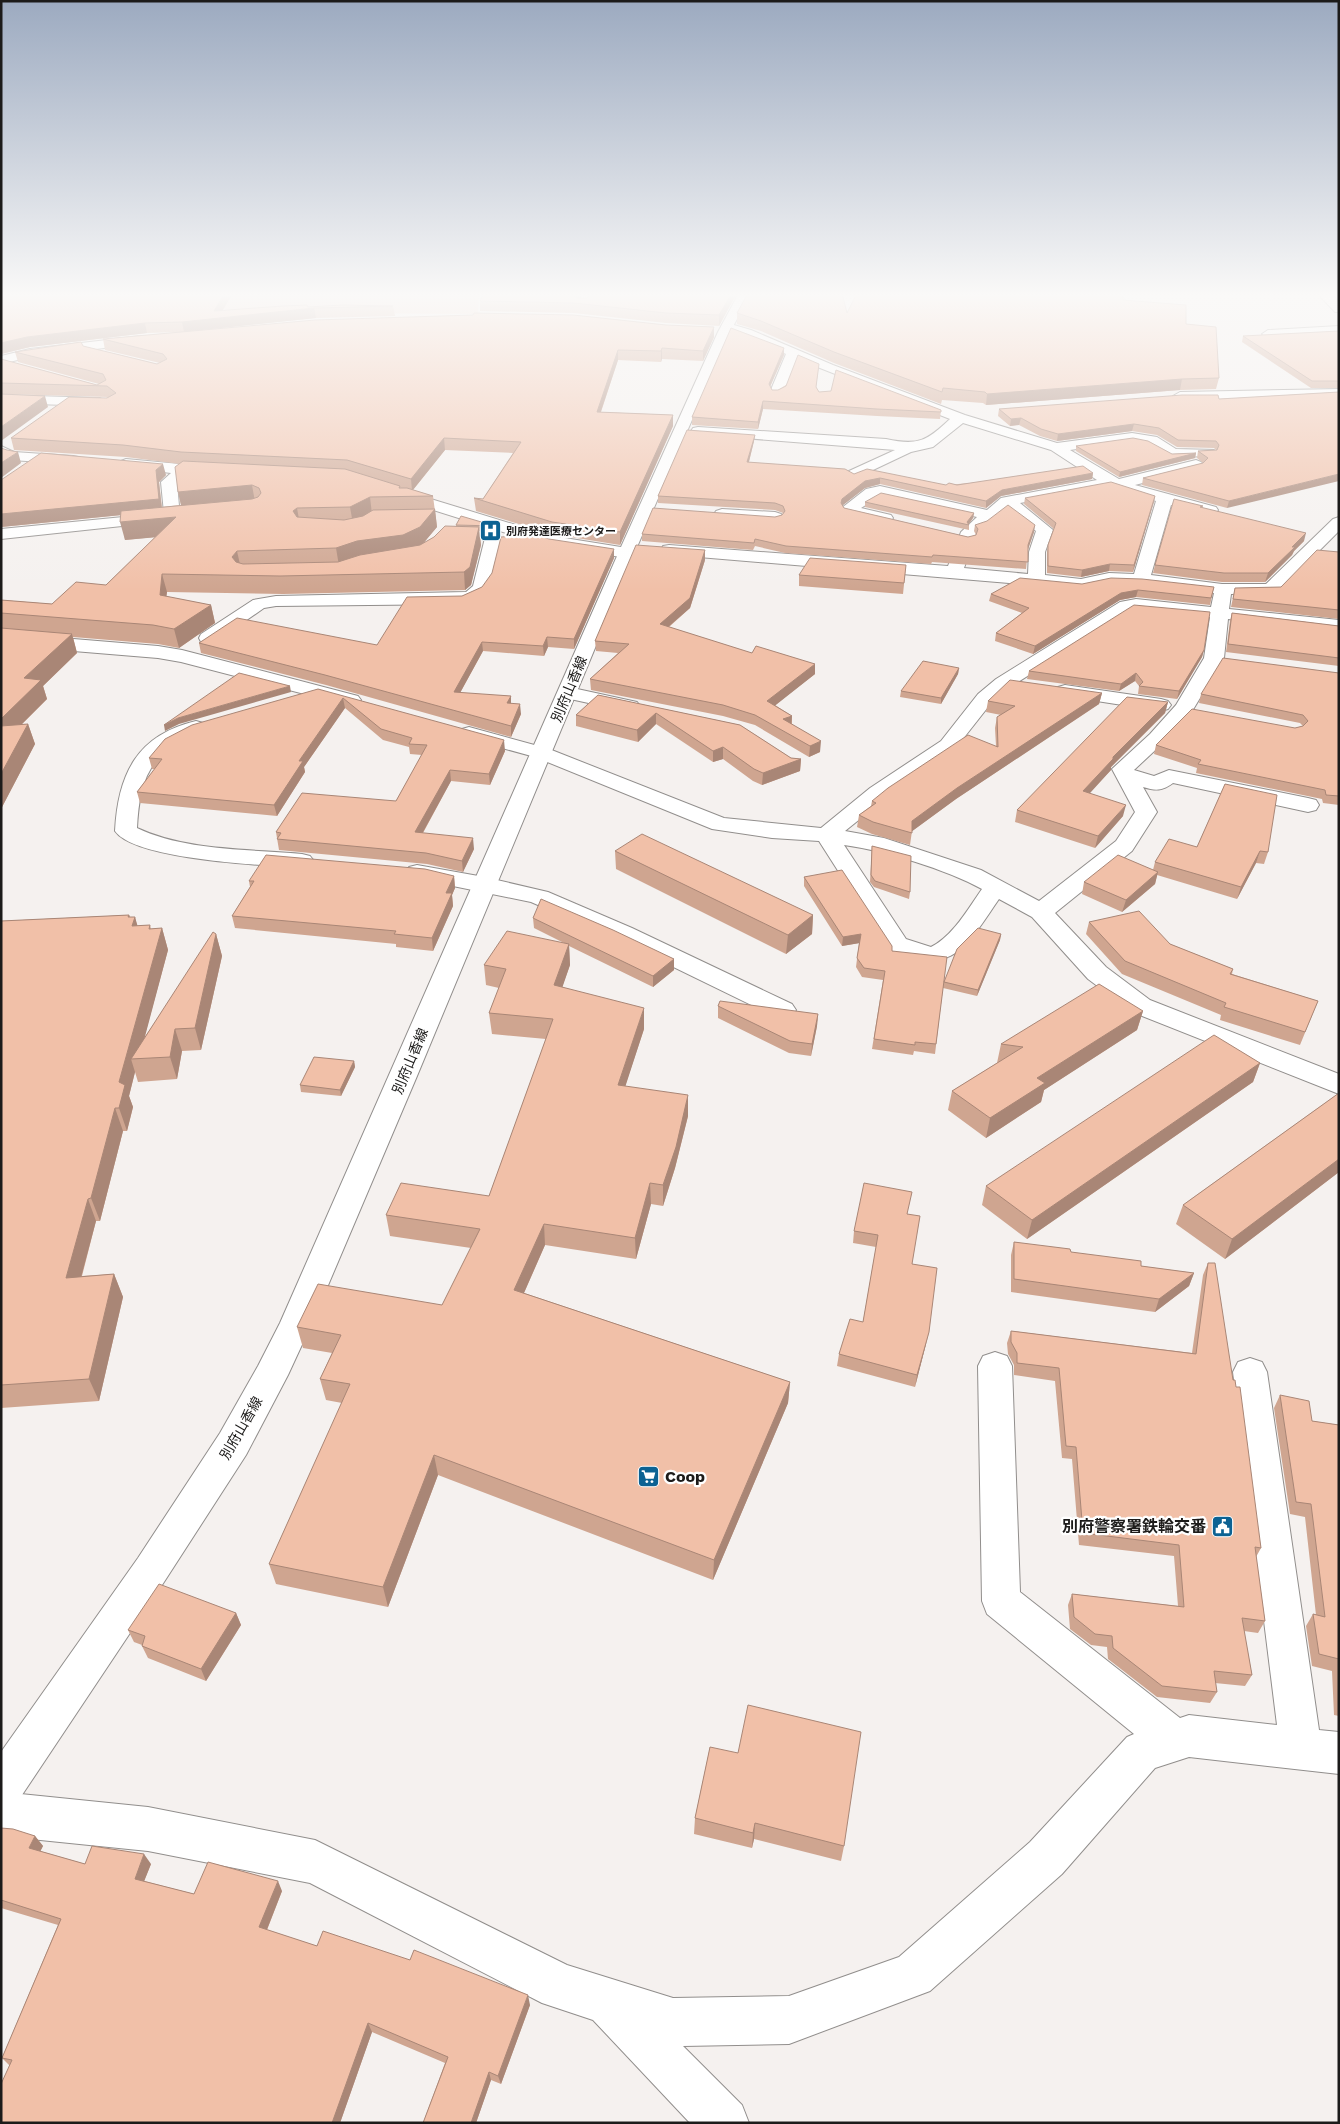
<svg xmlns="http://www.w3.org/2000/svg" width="1340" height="2124" font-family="'Work Sans','Noto Sans JP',sans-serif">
<rect width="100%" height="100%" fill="#f5f1ef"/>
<!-- green -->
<path fill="#f0cfc0" d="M84,293H479L478,314L332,313L194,308Z"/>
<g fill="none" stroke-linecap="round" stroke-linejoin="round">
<defs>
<path id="minor" d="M584,293H596L586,307H578L576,305Z
M1317,293H1330L1339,302V312H1335Z
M727,323L751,330L833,365L965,415L1057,443L1132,433L1157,437L1176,449L1214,450L1216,453L1214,456L1172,457L1148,444L1132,441L1070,450L1119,479L1196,460L1201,462L1204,465L1201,468L1135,485L1216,507L1218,510L1216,513L1210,515L1171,505L1151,575L1222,584H1266L1333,519L1339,517V531L1277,593L1231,594L1229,609L1339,620V632L1228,619L1224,658L1194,708L1164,742L1134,770L1154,776L1169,770L1308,798L1316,800L1319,805L1316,810L1308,812L1173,783C1162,791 1156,791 1143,787L1157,812L1132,851L1055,913L1106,967L1150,1000L1339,1074V1094L1132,1012L1088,979L1032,917L999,899C965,948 953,978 888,949L819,841L772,838L712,829L535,757L462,737L459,733L462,729L469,727L549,749L724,818L821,828L870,788L941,741L978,694L996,679L1120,602L1136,599L1211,607L1214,593L1141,584L1109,583L1081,589L663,554L661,550L663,546L669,545L948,566L961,532L977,517L880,496L861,508L891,515L893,518L891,521L885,523L844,513L842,510L843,507L866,489L880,486L987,510L1001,498L1097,480L1051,450L963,423L933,447L911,452L854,479L849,477L846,474L849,471L895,450L693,434L691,431L693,428L698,427L886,439C918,446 927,441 950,419L797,359L784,392L777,396L772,395L770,392L786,354L743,336L723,330L721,327L723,324ZM1110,487L1156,501L1134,574L1109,573L1081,579L1045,575V552L1053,530L1020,503ZM1007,509L1036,531L1029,552L1028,574L964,568L976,534ZM1136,609L1210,617L1204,658L1176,705L1150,734L1112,769L1135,812L1116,841L1039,901L981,870L884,838L845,831L886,798L955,749L992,702L1010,687L1132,610ZM844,845C886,851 945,869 982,889C968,909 953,936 931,947L906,939Z
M1339,326V334L1268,338L1262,334L1268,330Z
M141,336L147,340L145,343L30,357L1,364V356L30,349Z
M1339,389V397L1180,400L1173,396L1180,392Z
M1,395L100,398L107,402L100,406L1,403Z
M1,446L14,452L73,456L78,457L80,460L78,463L73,464L11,460L1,456Z
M126,459L212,467L217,469L220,472L217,475L212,477L188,474L177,483L180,517L178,520L1,539V529L164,513L161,482L171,473L121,467L118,464L121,461Z
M398,489L552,536L627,548L633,549L635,553L633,557L627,558L544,545L392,497L390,494L392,491Z
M722,509L775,512L781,514L783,517L781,520L775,522L716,517L714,514L716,511Z
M493,533L499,534L501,538L490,588L478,600L463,604L276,606L264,608L215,642L208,644L201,642L199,638L201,634L253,600L276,596L466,592L473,586L485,538L487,534Z
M1,633L158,646L182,650L358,696L361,700L358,704L351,706L181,662L158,658L1,645Z
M1065,685L1161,699L1168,701L1171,705L1168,709L1161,711L1058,695L1055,691L1058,687Z
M568,687L637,702L640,706L637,710L630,712L561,697L558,693L561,689Z
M196,721L203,723L206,727C201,735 191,735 183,740C146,759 139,788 137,828C185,851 249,849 302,854L310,856L314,861L310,866L302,868C265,865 135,860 115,831C118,774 137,735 196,721Z
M417,865L484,877L548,892L632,928L792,1004L796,1010L792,1016L783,1018L774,1016L614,938L531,902L409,877L405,872L409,867Z
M995,1352L1007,1356L1012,1366L1020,1592L1180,1718L1189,1715L1277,1725L1233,1372L1238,1362L1250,1358L1262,1362L1267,1372L1319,1730L1339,1732V1774L1189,1757L1155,1768L1062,1874L930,1991L789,2044L683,2046L742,2105L749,2123H690L593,2020L542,2003L310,1883L148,1851L1,1836V1792L148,1807L315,1840L567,1965L673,1998L789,1996L899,1957L1030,1842L1127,1737L1134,1734L987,1614L982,1601L978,1366L983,1356Z"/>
<path id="secondary" d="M739,293H751L730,332L637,547L417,1076L312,1323L288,1375L246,1455L164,1582L16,1804L1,1810V1752L138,1558L220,1433L258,1366L280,1323L621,547L718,332Z"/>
</defs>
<!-- minor casing -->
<use href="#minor" stroke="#918e8c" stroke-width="2"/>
<!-- secondary casing -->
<use href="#secondary" stroke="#918e8c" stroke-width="2"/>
<!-- minor -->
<use href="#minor" fill="#fff" fill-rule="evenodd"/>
<!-- secondary -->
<use href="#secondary" fill="#fff" fill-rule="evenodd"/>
</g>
<!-- wall -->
<path fill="#cfa590" d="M1,293H233L223,310L308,307L393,306L395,316L316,318L203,330L714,337L703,361L662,359L661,362L618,360L601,412L673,415V426L620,545L552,534L476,511L474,498L483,499L513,453L445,450L413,490L433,496L437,527L423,543L456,526V525L495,526L496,532L479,531L481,545L471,585L465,590L283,594L167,592L166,597L211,605L215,623L179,648L158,644L73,637L77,653L43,686L47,699L22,724H28L35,744L1,809V600L52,604L106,585L155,537L125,540L121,515L1,527V480L166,475L159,482L162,507L181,505L178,492L180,464L126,457L14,450L11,438L108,397L1,394V359L97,385L99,384L18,362L15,352L83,346L157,364L160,363L105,350L103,339L180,332L147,333L30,347L1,354Z
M590,293H737L719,326L666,323L574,313L480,311V301L579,298H587Z
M1123,300L1186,324L1219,378L1216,389L1180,390L986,405L983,403L942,400L941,404L834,363L761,331L737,324V313H847Z
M1339,331V388H1311L1242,342L1243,336Z
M784,355L770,387L772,390H778L819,364L816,387L819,392L941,410L940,419L877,416L763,409L758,429L692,425V417Z
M1339,392L1227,508L1142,485L1143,478L1203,463L1197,458L1198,451L1216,450L1214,448L1177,447L1157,435L1132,431L1057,441L1040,436L1019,425L1010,426L998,416L999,409L1219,399Z
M755,435L754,441L749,462L946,485L1093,473L1092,479L1001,496L986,508L880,484L865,488L842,505L844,508L968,537L976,535L974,531L975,525L1034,532L1028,549L1026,569L932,562L931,564L785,553L755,546L753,550L642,541V534L775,517L782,515L783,513L775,510L658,503V496Z
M1076,446L1172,454L1196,453L1195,458L1119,477L1076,451Z
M1155,496L1133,572L1109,571L1081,577L1047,573V552L1048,545L1054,529L1024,504L1025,498Z
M865,502L974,513L973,518L969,524V530L865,507Z
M1202,508L1304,541L1294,551L1292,555L1265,582H1222L1153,573L1155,565Z
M1339,552V619L1231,607L1235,588L1281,587Z
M614,558L574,649L548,647L544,656L483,651L460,693L511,696V703L521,714L511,737L326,685L201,653L199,643L377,645L462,596Z
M705,560L690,608L669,627L815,674L775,705L792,716V724L820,752L809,757L755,725L723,716L591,690L590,679L618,653L596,651L595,641Z
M906,565L903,594L799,586V575Z
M1082,584L1214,587L1210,605L1136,597L1120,600L1033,654L995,641L996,633L1022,613L989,601L991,594Z
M1232,613L1339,626V666L1226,652L1230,621Z
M1204,650L1202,657L1177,699L1138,694L1139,686L1135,681L1119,691L1027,679L1029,671Z
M959,668L958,674L941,704L900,697L901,691Z
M1339,673V805L1323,803L1322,799L1196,773L1197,768L1154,754L1156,745L1295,728L1303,726L1300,723L1199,703L1201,694Z
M318,689L505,751L490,785L451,781L423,833L474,849L463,872L427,864L279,850L276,832L396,801L422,755L410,754L409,747L383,740L345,708L304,767L305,772L277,816L140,803L137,792L155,769H152L149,758Z
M1102,693L1099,704L956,799L912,831L910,845L872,834L857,827L859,815L871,806L872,801L996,746L995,728L997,717L1001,715L986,712L988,701Z
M598,695L740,725L791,758L801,759L800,771L762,785L753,781L723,759L713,762L656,724L638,742L576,726V715Z
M1168,702L1165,713L1111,767V770L1089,793L1123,816L1095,848L1015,822L1017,810Z
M1225,784L1268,852L1264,864L1256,863L1237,899L1157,875L1155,884L1122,912L1082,894L1084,882L1153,870L1155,862L1197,847Z
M872,846L910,892L909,899L874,887L870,882Z
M615,851L813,915L812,934L786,954L616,869Z
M454,876L455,888L452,895L453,906L433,951L396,947V944L235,928L232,916L250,887L249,881Z
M804,877L892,951L944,982L1001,934L1000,940L977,996L943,988L935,1054L914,1051L913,1055L872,1049L883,980L862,977L856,967L859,943L842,946L804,886Z
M129,915L130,917H135L137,926L150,925L151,929L162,928L168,950L144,1038L216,934L222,956L201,1050L182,1051L177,1079L138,1082L135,1072L129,1096L133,1107L127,1131H123L100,1221H96L82,1276L114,1274L123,1297L99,1401L1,1408V921Z
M533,918L674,959V970L653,987L569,946L570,965L562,987L644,1029L625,1086L688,1116L675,1168L663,1206L651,1204L636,1259L545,1245L524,1293L790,1382L788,1403L713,1580L438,1475L388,1607L276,1584L269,1564L342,1403L326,1400L320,1379L332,1353L303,1348L297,1327L442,1305L471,1248L390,1236L386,1215L489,1196L546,1039L492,1034L489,1013L499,988L486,985L484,965L564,943L534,928Z
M1089,922L1170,944L1233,969L1232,974L1318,1001L1300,1045L1220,1020L1221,1015L1122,974L1086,934Z
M718,1006L818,1014L817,1026L811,1056L789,1053L718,1018Z
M1143,1011L1137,1030L1044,1090L1041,1102L986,1138L948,1110L952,1091L997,1063L1001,1044Z
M354,1061L355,1067L341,1096L301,1092L300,1085Z
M1260,1063L1253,1082L1027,1239L982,1205L986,1186Z
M1339,1093V1172L1225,1259L1176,1224L1183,1205Z
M908,1214L912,1264L926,1344L915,1387L837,1366L839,1354L863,1322L876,1247L853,1243L854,1231Z
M1014,1242L1141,1266L1194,1273L1189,1286L1155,1312L1011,1292V1255Z
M1208,1263L1233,1380L1261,1548L1256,1557L1265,1621L1258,1633L1244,1631L1252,1675L1245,1686L1215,1683L1217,1692L1210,1703L1157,1697L1108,1659L1107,1647L1091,1645L1070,1629L1068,1605L1072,1594L1178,1606L1174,1556L1079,1545L1072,1459L1062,1458L1055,1381L1014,1375V1365L1008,1354L1007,1343L1011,1331L1192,1353L1203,1275Z
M1280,1395L1312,1421L1339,1425V1716L1334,1715L1332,1671L1312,1666L1306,1626L1313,1614L1316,1615L1305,1517L1290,1514L1274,1408Z
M236,1613L241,1625L206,1681L148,1658L142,1646V1645L134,1642L128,1630Z
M710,1747L844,1846L841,1861L754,1839L752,1848L694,1834L695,1818Z
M1,1828L35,1836L43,1846L40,1851L85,1864H151L144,1881L194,1894L282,1891L267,1930L317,1946L530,2005L501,2084L491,2080L476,2123H423L445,2063L372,2032L340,2123H1L10,2066L2,2058L58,1925L1,1908Z"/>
<!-- shaded-wall -->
<path fill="#a98676" d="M225,293H233L218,318L314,308L316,318L184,332L182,322L214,311Z
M576,293H582L576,303L574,296Z
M732,293H737L719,326V315Z
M145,323L147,333L30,347L1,354V343L27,337Z
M714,327V337L703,361V351Z
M662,348V359L661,362V351Z
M784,348V355L768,391L769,384Z
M618,350V360L597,423V412Z
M1182,379L1180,390L986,405L987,394Z
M45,396L48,407L1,441V427Z
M763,401V409L758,429V422Z
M673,415V426L620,545V532Z
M1021,418L1019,425L1010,426L1011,419Z
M1134,424L1132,431L1057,441L1058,434Z
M755,435L754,441L747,469V462Z
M444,438L445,450L412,491L411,479Z
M18,452L21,463L1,478V463Z
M1196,453L1195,458L1119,477L1120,472Z
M163,464L166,475L159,482L162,511L1,527V514L156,470Z
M1093,473L1092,479L1001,496L986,508V501L1002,490Z
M1339,474V481L1227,508L1229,501Z
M880,478V484L865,488L842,506L841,503L842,499L865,481Z
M252,485L255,502L182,509L178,492Z
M1155,496L1154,502L1133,572L1134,565Z
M370,497L372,514L353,524L350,507Z
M297,508L300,525L293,511Z
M435,509L437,527L422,545L339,566L336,548Z
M974,513L973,518L968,525L967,522Z
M176,517L180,535L125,540L120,522Z
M1035,525L1034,532L1027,552L1028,545Z
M479,527L481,545L471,585L465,590L464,572Z
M1306,533L1304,541L1294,551L1292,555L1265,582L1268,573L1292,547Z
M614,549V558L574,649V639Z
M705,550V560L690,608L660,634V624Z
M237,551L241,569L232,557Z
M1110,564L1109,571L1081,577L1082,570Z
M162,574L167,592L164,614L160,595Z
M1138,590L1136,597L1120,600L1033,654L1035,646L1121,593Z
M211,605L215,623L179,648L174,629Z
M72,634L77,653L43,686L47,699L1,745V719L24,678Z
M547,637L548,647L544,656L543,646Z
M482,642L483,651L455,702L454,692Z
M1204,650L1202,657L1177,699L1179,691Z
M815,664V674L767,712V701Z
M959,668L958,674L941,704V698Z
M1136,673L1135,681L1119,691L1121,684Z
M290,686L291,692L179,724L165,731L164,725L178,718Z
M1102,693L1099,704L956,799L911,832L912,821L957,788Z
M511,696V707L507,703Z
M343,698L345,708L304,767L305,772L277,816L274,805L299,761Z
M1168,702L1165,713L1111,767V770L1081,803L1083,791L1113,757Z
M520,704L521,714L511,737V726Z
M656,713V724L638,742L637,730Z
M792,716L791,727L783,719Z
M28,724L35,744L1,809V774Z
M504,740L505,751L490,785L489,774Z
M821,741L820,752L809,757L810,746Z
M723,747V759L713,762V751Z
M801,759L800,771L762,785L763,773Z
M450,770L451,781L417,843L415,832Z
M1126,805L1123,816L1095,848L1098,836Z
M473,838L474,849L463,872L462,861Z
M1260,851L1256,863L1237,899L1241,887Z
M1158,872L1155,884L1122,912L1126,900Z
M454,876L455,888L452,895L453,906L433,951L432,938L446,893Z
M129,915L132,925L135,917L141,938L138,948L128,917Z
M813,915L812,934L786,954L788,935Z
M162,928L168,950L139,1059H131L135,1072L129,1096L133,1107L127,1131L119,1108V1082Z
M216,934L222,956L201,1050L195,1028Z
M861,934L860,943L842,946L843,937Z
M1001,934L1000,940L977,996L978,990Z
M569,944L570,965L556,1006L554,985Z
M674,959V970L653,987V976Z
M644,1008V1029L619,1106L618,1085Z
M1143,1011L1137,1030L1044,1090L1041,1102L986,1138L990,1118L1037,1078Z
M818,1014L817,1026L811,1056L812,1044Z
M175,1029L182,1051L177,1079L170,1057Z
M354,1061L355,1067L341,1096L340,1090Z
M1260,1063L1253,1082L1027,1239L1032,1220Z
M688,1095V1116L675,1168L663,1206V1185Z
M115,1108L123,1131L100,1221L91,1198Z
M1339,1159V1172L1225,1259L1232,1239Z
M650,1183L651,1204L636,1259L635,1238Z
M88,1199L96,1221L75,1300L66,1278Z
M544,1224L545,1245L516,1311L514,1290Z
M1194,1273L1189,1286L1155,1312L1159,1299Z
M114,1274L123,1297L99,1401L89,1379Z
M929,1332L926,1344L915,1387L917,1375Z
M790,1382L788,1403L713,1580L714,1560Z
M434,1455L438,1475L388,1607L383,1587Z
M236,1613L241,1625L206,1681L201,1669Z
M755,1823L754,1839L752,1848L753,1833Z
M35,1836L43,1846L37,1858L29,1848Z
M144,1854L151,1864L141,1889L135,1879Z
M278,1881L282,1891L264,1937L259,1927Z
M528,1995L530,2005L501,2084L498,2076Z
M368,2023L372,2032L340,2123H332Z
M489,2072L491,2080L476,2123H471Z"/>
<!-- building -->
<path fill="#f1c0a8" stroke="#a98676" d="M1,293H225L214,311L283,306L307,305L308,307L343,305L393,306L314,308L182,322L145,323L27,337L1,343Z
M484,293H576L574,296L578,298H587L590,293H732L719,315L666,313L574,303L480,301Z
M748,293H842L847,313L857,293H1123V300L1186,305V324L1216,327L1219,378L1182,379L987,394L985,392L943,388L942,392L834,352L761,321L737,313Z
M474,313L573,315L666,325L714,327L703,351L662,348L661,351L618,350L597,412L673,415L620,532L552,522L474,498L483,499L521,442L444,438L411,479L347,460L181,452L123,445L11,438L69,397L107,398L116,393L107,386L1,383V359L97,385L106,380L103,374L15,352L81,342L83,346L157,364L167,359L163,354L103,339L315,320L473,315Z
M731,328L784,348L769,384L772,390H778L786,386L798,355L819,364L816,387L819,392L831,391L836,370L941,410V412L877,409L763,401L758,422L692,417Z
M1339,331V381H1312L1243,336Z
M1339,392V474L1229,501L1143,478L1203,463L1208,458L1198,451L1217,450L1219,445L1216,441L1178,440L1159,428L1134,424L1058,434L1041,429L1021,418L1011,419L999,409L1182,395H1218L1219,399Z
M1,394L45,396L1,427Z
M687,430L755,435L747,462L845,469L854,474L867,469L946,485L949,483L957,485L1083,466L1093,473L1002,490L986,501L880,478L865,481L842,499L841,503L844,508L968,537L976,535L978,529L975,525L987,521L1008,505L1035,525L1028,545V562L933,555L932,557L786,546L755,539L754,543L642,534L653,508L775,517L782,515L785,511L783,506L775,503L658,496Z
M1133,438L1148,441L1172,454L1196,453L1120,472L1076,446Z
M1,448L7,450L18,452L1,463Z
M41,453L163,464L156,470L159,499L1,514V480Z
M183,461L345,469L400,486L399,488H407L433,496L370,497L350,507L297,508L293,511L297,517L344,520L363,516L373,510L435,509L420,527L403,535L357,541L336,548L237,551L232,557L236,562L243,564L338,562L360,555L420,545L434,537L445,526L479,527L470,567L464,572L280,576L162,574L160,595L211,605L174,629L153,625L1,613V600L52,604L76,582L106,585L176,517L120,522L121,511L252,499L258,497L261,493L259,488L252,485L178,492L175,467Z
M1111,482L1155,496L1134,565L1110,564L1082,570L1048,566V545L1056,523L1025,498Z
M881,493L974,513L967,522L969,525L865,502Z
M1174,499L1203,506L1200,507L1306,533L1292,547H1295L1268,573H1224L1155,565Z
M461,516L495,526L456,525Z
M520,530L549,539L614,549L574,639L547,637L543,646L482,642L454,692L511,696L507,703L520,704L511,726L325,675L199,643L237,618L377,645L407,597L462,596L482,587L492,573L501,537L516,536Z
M636,545L705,550L690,598L660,624L752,653L756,646L815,664L767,701L792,716L783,719L821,741L810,746L755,715L723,705L590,679L629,644L595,641Z
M1317,550L1339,552V610L1233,599L1235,588L1281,587Z
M810,558L906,565L904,583L799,575Z
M1020,578L1082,584L1111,578L1142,579L1214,587L1211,598L1138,590L1121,593L1035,646L996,633L1029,608L991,594Z
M1134,605L1210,612L1204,650L1179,691L1139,686L1143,682L1136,673L1121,684L1029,671Z
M1232,613L1339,626V658L1228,644Z
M1,628L72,634L24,678L41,680L1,719Z
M1223,658L1339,673V796L1326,795L1325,790L1198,764L1201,760L1156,745L1192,709L1295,728L1303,726L1308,721L1303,715L1201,694Z
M923,661L959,668L941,698L901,691Z
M239,673L290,686L178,718L164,725Z
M1010,680L1102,693L957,788L912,821V833L873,822L859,815L876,803L872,801L888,788L968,735L998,747L997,717L1015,706L988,701Z
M318,689L504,740L489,774L450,770L415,832L473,838L462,861L426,853L277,839L281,833L276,832L302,793L396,801L427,745L409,744L412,738L381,729L343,698L299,761H303L274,805L137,792L162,759L149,758L165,739L192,725Z
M598,695L740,725L791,758L801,759L763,773L754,769L723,747L713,751L656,713L637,730L576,715Z
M1127,697L1168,702L1113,757V759L1083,791L1126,805L1098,836L1017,810Z
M28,724L1,774V726Z
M1225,784L1277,795L1268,852L1260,851L1241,887L1155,862L1169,839L1197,847Z
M642,834L813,915L788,935L615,851Z
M872,846L911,856L910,892L875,881L871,875Z
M266,855L425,869L454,876L446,893H452L432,938L394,934L396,931L232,916L254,881H249Z
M1118,855L1158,872L1126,900L1084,882Z
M842,870L892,946V951L947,957L936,1044L915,1042V1045L874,1039L885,971L864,968L857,958L861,934L843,937L804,877Z
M541,899L613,930L674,959L653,976L533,918Z
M1139,911L1170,944L1233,969L1230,974L1318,1001L1305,1032L1224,1007L1226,1003L1125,961L1089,922Z
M129,915L128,917H135L132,926L150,925L149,929L162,928L119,1082L125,1085L119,1108H115L91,1198L88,1199L66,1278L114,1274L89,1379L1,1385V921Z
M978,928L1001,934L978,990L944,982L957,949Z
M507,931L569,944L554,985L644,1008L618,1085L688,1095L676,1147L663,1185L650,1183L635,1238L544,1224L514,1290L790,1382L714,1560L434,1455L383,1587L269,1564L350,1384L320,1379L341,1335L297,1327L318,1284L442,1305L480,1229L386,1215L401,1183L489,1196L553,1019L489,1013L506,969L484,965Z
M213,932L216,934L195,1028L175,1029L170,1057L131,1059Z
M1099,984L1143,1011L1037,1078L1045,1083L990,1118L952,1091L1023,1047L1001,1044Z
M720,1001L818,1014L812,1044L790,1041L718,1006Z
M1214,1035L1260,1063L1032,1220L986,1186Z
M314,1057L354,1061L340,1090L300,1085Z
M1339,1093V1159L1232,1239L1183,1205Z
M864,1183L912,1192L907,1214L920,1216L912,1264L937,1268L929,1332L917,1375L839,1354L850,1319L863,1322L878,1235L854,1231Z
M1014,1242L1070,1249L1071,1252L1141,1261V1266L1194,1273L1159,1299L1014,1279Z
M1208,1263H1215L1233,1380H1235L1236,1387H1240L1261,1548L1255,1547L1265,1621L1242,1618L1252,1675L1214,1671L1217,1692L1162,1686L1113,1648L1112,1636L1095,1634L1074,1617L1072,1594L1184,1607L1179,1545L1083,1533L1076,1447L1066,1446L1059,1368L1017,1363V1353L1011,1342V1331L1196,1354Z
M1280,1395L1309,1401L1312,1421L1339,1425V1659L1319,1654L1313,1614L1325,1617L1311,1504L1296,1502Z
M159,1584L236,1613L201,1669L142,1646L145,1636L128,1630Z
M748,1705L861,1732L844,1846L755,1823L753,1833L695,1818L710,1747L738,1753Z
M1,1828L13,1829L35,1836L29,1848L85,1864L92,1846L144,1854L135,1879L194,1894L208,1862L278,1881L259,1927L317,1946L323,1931L410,1960L414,1950L528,1995L498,2076L489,2072L471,2123H423L448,2057L368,2023L332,2123H1V2084L12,2060L2,2058L61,1919L1,1900Z"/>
<!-- sky -->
<linearGradient id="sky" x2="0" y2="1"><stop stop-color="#9caac0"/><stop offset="0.5" stop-color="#faf9f8"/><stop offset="1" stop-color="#faf9f8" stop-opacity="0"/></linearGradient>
<rect width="1340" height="590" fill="url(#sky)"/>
<!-- icons -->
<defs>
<symbol id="hospital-square" viewBox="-11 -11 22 22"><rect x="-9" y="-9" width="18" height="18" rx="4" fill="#0c6293" stroke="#fff"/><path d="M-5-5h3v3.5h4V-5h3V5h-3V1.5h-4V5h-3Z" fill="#fff"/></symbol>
<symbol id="supermarket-square" viewBox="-11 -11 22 22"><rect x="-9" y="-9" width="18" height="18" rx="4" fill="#0c6293" stroke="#fff"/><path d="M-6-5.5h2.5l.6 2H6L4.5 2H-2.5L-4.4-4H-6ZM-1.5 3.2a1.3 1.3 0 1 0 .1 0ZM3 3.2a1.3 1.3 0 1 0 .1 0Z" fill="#fff"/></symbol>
<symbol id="civic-square" viewBox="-11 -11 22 22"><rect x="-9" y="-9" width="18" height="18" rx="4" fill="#0c6293" stroke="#fff"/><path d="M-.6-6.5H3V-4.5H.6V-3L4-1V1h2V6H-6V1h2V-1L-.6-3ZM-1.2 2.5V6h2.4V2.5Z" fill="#fff"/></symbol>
</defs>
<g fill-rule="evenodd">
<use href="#hospital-square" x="478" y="518" width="25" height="25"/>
<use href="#supermarket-square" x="636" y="1464" width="25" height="25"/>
<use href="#civic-square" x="1210" y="1514" width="25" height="25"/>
</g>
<g text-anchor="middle" stroke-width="4.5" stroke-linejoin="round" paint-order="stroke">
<!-- far-poi labels -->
<g font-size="11" font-weight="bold" fill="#1c1b1a" stroke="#fff" text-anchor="start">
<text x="506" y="535">別府発達医療センター</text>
</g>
<!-- street labels -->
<g font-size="14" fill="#1c1b1a" stroke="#fff">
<text transform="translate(569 689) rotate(-67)" y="5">別府山香線</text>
<text transform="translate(410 1061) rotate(-67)" y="5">別府山香線</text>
<text transform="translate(241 1428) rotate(-60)" y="5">別府山香線</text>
</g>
<!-- near-poi labels -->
<g font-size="16" font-weight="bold" fill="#1c1b1a" stroke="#fff" text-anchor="start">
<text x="665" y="1482">Coop</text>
<text x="1206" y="1532" text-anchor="end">別府警察署鉄輪交番</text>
</g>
</g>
<!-- border -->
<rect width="1340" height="2124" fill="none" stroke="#1c1b1a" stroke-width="5"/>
</svg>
